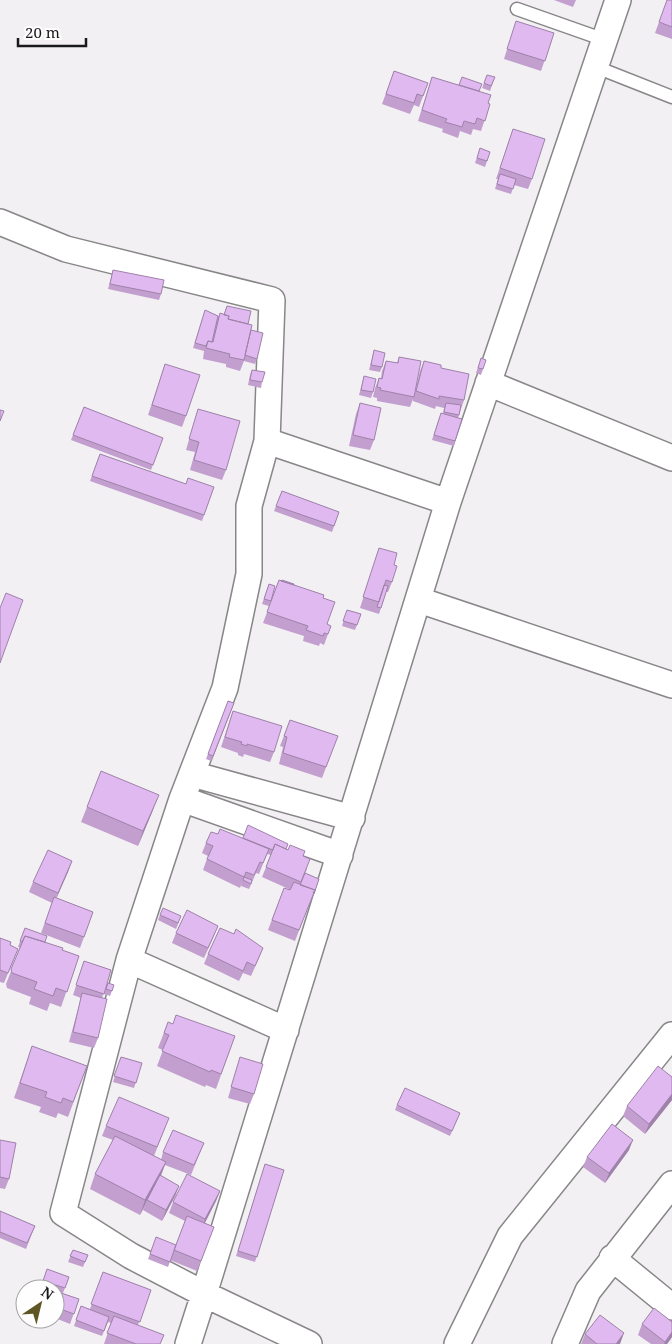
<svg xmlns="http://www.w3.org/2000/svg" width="672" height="1344" font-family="'Noto Serif',serif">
<rect width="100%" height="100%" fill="#f2f0f3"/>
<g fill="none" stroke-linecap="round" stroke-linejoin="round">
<defs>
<path id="service" d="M517,9L605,40
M596,67L672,97"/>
<path id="minor" d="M0,222L66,249L272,300L267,441
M488,383L672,458
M448,502L267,441L249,506V574L225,688L182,799L129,960L63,1213L131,1256L204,1294L448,502L618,0
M419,600L672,685
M192,774L352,818
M182,799L340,855
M129,960L286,1030
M612,1258L672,1307
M188,1344L204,1294L309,1344
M457,1344L510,1236L672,1035
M565,1344L588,1291L672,1184"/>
</defs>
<!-- service casing -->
<use href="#service" stroke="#888688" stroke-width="15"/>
<!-- minor casing -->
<use href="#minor" stroke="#888688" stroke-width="28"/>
<!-- service -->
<use href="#service" stroke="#fff" stroke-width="12"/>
<!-- minor -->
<use href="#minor" stroke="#fff" stroke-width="25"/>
</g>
<!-- wall -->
<path fill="#c29fcf" d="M554,0H576L573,7Z
M667,0H672V39L655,33Z
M516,21L554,33L541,71L504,59Z
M394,71L428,83L419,107L414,105L410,114L382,104Z
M487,75L495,77L490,91L482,88Z
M432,77L479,91L488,103L490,104L481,131L473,129L471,135L460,131L458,138L442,132L443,129L418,121Z
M513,129L532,179L528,189L514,185L511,194L495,189L498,179H496Z
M480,148L490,152L485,167L475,163Z
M113,270L161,294L159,300L108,289Z
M227,306L248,324L251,330L257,359L255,364L244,361L240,371L226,367V364L203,359L204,351L193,348L205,310L218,316L224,314Z
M374,350L382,367L380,372L369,370Z
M399,357L415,392L420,371L424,361L441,368L464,400L458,418L455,441L454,446L432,440L439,418L443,414L444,408L436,406L435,409L413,401V399L410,407L377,401V398L373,397L375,388L379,378H381L382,371L386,361L397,363Z
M481,358L483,369L481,375L476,373Z
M165,364L186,416L182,427L148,415Z
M252,370L262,382L261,388L248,385L250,375Z
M364,376L373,392L371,398L359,395Z
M360,403L374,440L370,450L349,446L356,414Z
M84,407L163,438L151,470L71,440Z
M198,409L226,470L222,480L190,470L195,452L186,450Z
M100,454L186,484L214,487L202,521L90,481Z
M282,491L339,512L332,532L274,511Z
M379,548L394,565L392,582L388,592H386L379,614L360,608Z
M279,580L294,585L323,598L328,634L324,645L320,643L319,646L303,641L304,636L263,623Z
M269,584L275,586L269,606L262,604Z
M347,610L361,614L355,630L342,626Z
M228,701L234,703L211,761L206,759Z
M233,711L274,752L270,762L244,754L243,757L238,755V753L221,747Z
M290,720L338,736L322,778L279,764L283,747L280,746Z
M87,807L153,810L138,846L81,822Z
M218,834L243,838L286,849L304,856L307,869L300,885L319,879L295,941L268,930L284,888L290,890H291L262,877L271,855L267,854L259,874L256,873L249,889L241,886L242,882L240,888L203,870L208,856L202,853L206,843Z
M72,861L68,872L56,898L93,912L80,948L41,933L52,903L29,892L33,882Z
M160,915L179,922L176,929L158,920Z
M218,926L214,936L204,958L172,943L176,933Z
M25,928L45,942L62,950L79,956L61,1007L50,1003L47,1011L29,1004L31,997L7,988L6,984L20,948L18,947Z
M234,934L263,948L259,958L251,976L243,973L239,981L204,964L208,954Z
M0,938L10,945L18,949L4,983L0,982Z
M84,961L111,970L102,998L98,1038L94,1048L69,1042L81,998L73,995Z
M108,983L114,985L110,996L104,994Z
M168,1022L173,1024L235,1036L216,1089L206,1085L205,1087L157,1066L163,1050L158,1048Z
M32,1046L87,1066L68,1117L58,1113L56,1118L39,1112L41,1107L14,1098Z
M121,1057L142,1063L134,1088L113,1082Z
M240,1057L254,1094L250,1104L228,1098Z
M672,1077V1100L645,1134L623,1116L627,1106Z
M397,1105L460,1113L450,1136L395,1110Z
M106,1126L165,1128L154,1156L161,1160L163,1152L204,1143L191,1175L165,1165L161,1176L179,1186L175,1196L162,1221L143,1210L145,1206L140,1215L90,1189L95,1174L113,1140L102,1136Z
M0,1140L9,1179L5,1189L0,1188Z
M629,1150L605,1183L583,1167L587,1157Z
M265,1164L284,1170L255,1262L236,1256Z
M220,1191L216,1201L205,1223L214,1227L197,1271L170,1260L185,1221L169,1213L173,1202Z
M0,1211L35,1226L26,1249L0,1238Z
M176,1245L168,1267L148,1259L150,1254Z
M73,1250L88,1255L83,1267L68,1262Z
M47,1269L69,1277L63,1293L55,1291V1289H40Z
M103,1272L151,1290L138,1325L160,1344H104L111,1323L108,1322L102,1336L74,1326L81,1306L90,1309Z
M55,1291L79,1299L70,1324L55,1318Z
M672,1322V1337L667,1344H651L638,1335L642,1324Z
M585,1334L620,1344H581Z"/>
<!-- shaded-wall -->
<path fill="#9e82a9" d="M159,795L153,810L138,846L143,831Z
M72,861L68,872L54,904L58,893Z
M672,1094V1100L645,1134L649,1124Z
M633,1140L629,1150L605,1183L609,1173Z
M166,1162L160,1177L147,1200L140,1215L145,1200Z
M179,1186L175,1196L162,1221L166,1210Z
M220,1191L216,1201L201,1230L205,1219Z
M672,1332V1337L667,1344H664Z
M624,1333L620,1344H616Z"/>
<!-- building -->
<path fill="#e1b9f1" stroke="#9e82a9" d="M667,0H672V27L659,22Z
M516,21L554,33L545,61L507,49Z
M394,71L428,83L423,96L417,94L414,103L386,94Z
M487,75L495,77L491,86L484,83Z
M432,77L491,95L488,103L490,104L485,121L477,118L475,124L464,121L462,127L445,122L447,119L422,110Z
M462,77L482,84L479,91L459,85Z
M513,129L545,139L532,179L500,168Z
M480,148L490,152L487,161L477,158Z
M500,174L516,179L513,189L497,184Z
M113,270L164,280L161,294L110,284Z
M227,306L251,311L248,324L228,319L229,316L224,315Z
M205,310L218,316L212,342L208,341L206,346L195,343Z
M220,313L229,316L228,319L252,325L244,360L229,357L230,354L206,348L208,341L213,342Z
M251,330L263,333L257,359L245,355Z
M374,350L385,353L382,367L371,365Z
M399,357L421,361L414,397L380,390L381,388L377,387L379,378L382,379L386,361L398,363Z
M481,358L486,360L483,369L478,368Z
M424,361L441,365V368L469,374L464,400L439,396V399L416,391Z
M165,364L200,375L186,416L152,405Z
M252,370L265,372L262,382L250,380Z
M364,376L376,379L373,392L361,390Z
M360,403L381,408L374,440L353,435Z
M446,403L461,405L459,415L444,412Z
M84,407L163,438L153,465L73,435Z
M198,409L240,421L226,470L194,460L199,442L189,439Z
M0,410L4,411L0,421Z
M441,413L462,419L455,441L434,435Z
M100,454L186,484L188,478L214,487L204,515L92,476Z
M282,491L339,512L334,526L276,506Z
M379,548L397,553L394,565L397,566L392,582L386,580L379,602L363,597Z
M279,580L324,595L323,598L335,602L327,624L331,626L328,634L324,633L323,636L306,630L308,626L267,612Z
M282,580L294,584V585L281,581Z
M269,584L275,586L271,601L264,599Z
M384,585L388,586L381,608L377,607Z
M6,593L23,600L0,663V608Z
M347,610L361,614L357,625L343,621Z
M228,701L234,703L213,756L208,754Z
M233,711L282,726L274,752L247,744V746L241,744L242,742L225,737Z
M290,720L338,736L326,767L283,753L287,737L284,736Z
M101,771L159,795L143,831L87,807Z
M248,825L288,844L286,849L275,844L273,850L243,838Z
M220,829L269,849L263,863L260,862L254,875L246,872L244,877L207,859L213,846L206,843L211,832L218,834Z
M275,844L288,850L290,845L305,851L303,856L310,859L301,882L266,867Z
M48,850L72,861L58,893L33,882Z
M305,873L319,879L314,894L313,893L315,890L300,885Z
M244,877L252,880L251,884L243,880Z
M294,882L315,890L299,930L272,920L284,888L290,890Z
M54,897L93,912L84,937L45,923Z
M163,908L181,916L178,923L160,915Z
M187,910L218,926L208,948L176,933Z
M25,928L47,936L45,942L25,936L22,942L20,941Z
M220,928L234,934L236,929L263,948L255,966L247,962L243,971L208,954Z
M25,936L63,948L62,950L79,956L67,992L56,988L53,996L34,989L37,982L12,973L11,969Z
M0,938L11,942L10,945L18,949L8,973L0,970Z
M84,961L111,970L104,994L76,985Z
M108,983L114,985L112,991L106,989Z
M82,993L107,999L98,1038L73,1032Z
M176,1015L235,1036L221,1074L211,1070L210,1072L162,1051L169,1035L164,1033L168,1022L173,1024Z
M32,1046L87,1066L73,1102L63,1098L61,1103L45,1097L47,1092L20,1083Z
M121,1057L142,1063L136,1083L114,1076Z
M240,1057L263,1064L254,1094L231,1087Z
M658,1066L672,1077V1094L649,1124L627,1106Z
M405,1088L460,1113L452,1131L397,1105Z
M119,1097L169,1118L157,1147L106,1126Z
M612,1124L633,1140L609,1173L587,1157Z
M173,1130L204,1143L194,1165L163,1152Z
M115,1136L166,1162L145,1200L95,1174Z
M0,1140L16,1143L9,1179L0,1177Z
M265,1164L284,1170L257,1257L238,1251Z
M187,1174L220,1191L205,1219L173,1202Z
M160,1175L179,1186L166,1210L147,1200Z
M0,1211L35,1226L27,1243L0,1232Z
M187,1216L214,1227L201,1261L174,1250Z
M156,1237L176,1245L170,1262L150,1254Z
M73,1250L88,1255L85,1262L70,1256Z
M47,1269L69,1277L65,1288L43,1281Z
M103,1272L151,1290L140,1322L91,1304Z
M41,1286L50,1289H40Z
M55,1291L79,1299L74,1314L55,1307Z
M81,1306L109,1317L104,1331L76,1320Z
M654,1308L672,1322V1332L665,1342L642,1324Z
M600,1315L624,1333L616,1344H597L585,1334Z
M114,1316L164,1335L160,1344H136L107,1333Z"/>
<!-- north arrow -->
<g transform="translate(40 1304) rotate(35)"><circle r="24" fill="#fffeff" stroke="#a3a2a3"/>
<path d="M0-4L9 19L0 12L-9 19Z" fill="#5f5723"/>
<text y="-8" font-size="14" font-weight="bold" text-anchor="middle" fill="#1a191a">N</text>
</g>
<!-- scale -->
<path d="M18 38v8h68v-8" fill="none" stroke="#1a191a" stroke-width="2.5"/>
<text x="25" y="38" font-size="15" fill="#1a191a" stroke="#fffeff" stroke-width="4" paint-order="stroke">20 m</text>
</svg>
